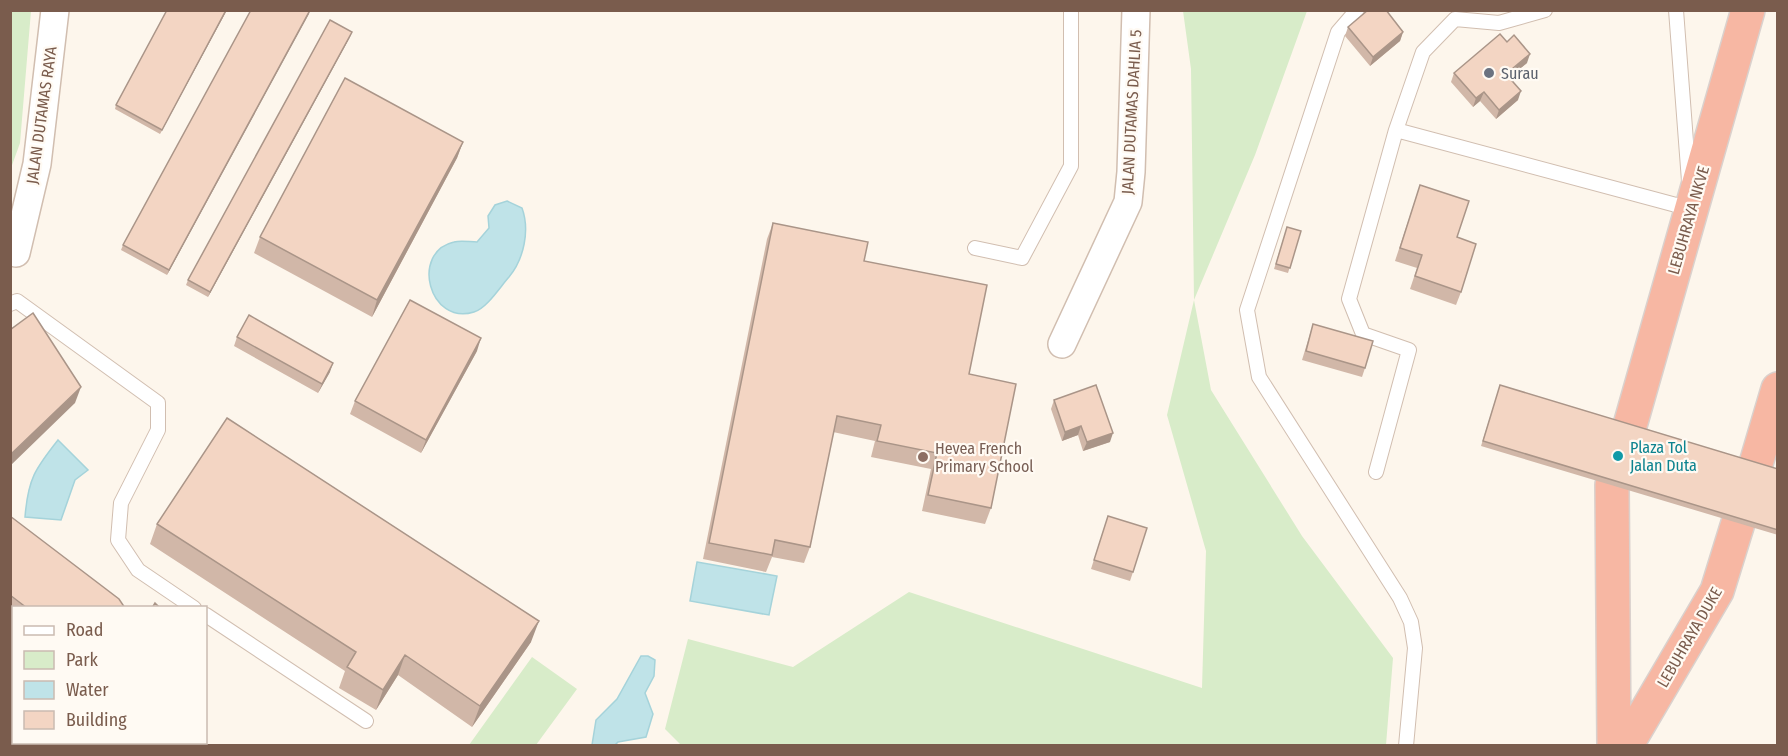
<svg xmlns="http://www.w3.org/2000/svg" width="1788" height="756" font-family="'Fira Sans Condensed',sans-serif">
<rect width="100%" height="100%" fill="#fdf6ec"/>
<!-- green -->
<path fill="#d8ecc9" d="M11,10L31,11L20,143L11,168Z
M1183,11H1307L1255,155L1194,300L1211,390L1302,536L1393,658L1386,745H681L665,729L688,639L793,667L909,592L1202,688L1206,551L1167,415L1194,300L1191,69Z
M532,657L577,689L536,745H469Z"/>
<!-- water -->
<path fill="#bfe3e8" stroke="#a5d3da" stroke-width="1.5" d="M507,201L522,208C530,230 524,259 509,277C500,287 487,308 474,312C429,326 410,252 454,242C461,240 470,242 477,242L489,228L488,216L495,205Z
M58,440L88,470L75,480L61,520L25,517C28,479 35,469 58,440Z
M697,562L777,576L769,615L690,601Z
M641,656H648L655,660L654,676L645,693L653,714L646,737L618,742L615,745H592L596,720L617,699Z"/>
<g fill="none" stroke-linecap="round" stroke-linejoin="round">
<defs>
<path id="lane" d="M1357,10L1338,32L1247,310L1259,377L1400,598L1411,622L1415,648L1406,746
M1676,10L1689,181
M1396,130L1691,209
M975,248L1022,258L1071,166V10
M10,304L17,301L158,403V430L121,503L118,540L138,570L194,608
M1376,472L1409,350L1363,334L1349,299L1396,130L1423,52L1455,19L1499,23L1545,10
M206,615L366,721"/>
<path id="street" d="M16,253L37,164L55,10
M1062,344L1128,202L1131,172L1136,10"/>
<path id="highway" d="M1629,429L1748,10
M1755,467L1778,389
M1612,485L1614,746
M1626,746L1717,591L1738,523"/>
</defs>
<!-- lane casing -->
<use href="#lane" stroke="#d1beb0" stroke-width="16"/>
<!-- street casing -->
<use href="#street" stroke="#d1beb0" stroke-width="30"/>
<!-- highway casing -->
<use href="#highway" stroke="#dad1cd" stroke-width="36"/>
<!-- lane -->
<use href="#lane" stroke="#fff" stroke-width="14"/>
<!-- street -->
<use href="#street" stroke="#fff" stroke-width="27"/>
<!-- highway -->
<use href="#highway" stroke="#f7b7a3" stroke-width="33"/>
</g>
<!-- wall -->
<path fill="#d1b7a8" d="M227,10L160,134L115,109L116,105Z
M310,10L167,275L121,250L123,245Z
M1348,27L1403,32L1400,41L1370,66L1345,36Z
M350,37L208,297L186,285L188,280Z
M1527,63L1509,78L1518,100L1496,119L1480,101L1473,107L1451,82L1454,73Z
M463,142L457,158L372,317L254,253L260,237Z
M1420,185L1457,237L1461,292L1456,305L1410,289L1417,268L1395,261Z
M773,223L864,261L969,374L991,508L985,524L922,511L931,469L871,457L875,441L833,432L810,547L804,563L772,557L766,572L703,559L767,239Z
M1287,227L1301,231L1288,273L1274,269Z
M1313,324L1365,368L1362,377L1302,360Z
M237,337L330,372L318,393L234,346Z
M477,351L421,453L350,414L355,401Z
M1500,385L1778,469V535L1481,446Z
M1054,400L1110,442L1083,451L1078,435L1062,441L1051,409Z
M10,516L125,608H14V618L10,616Z
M157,524L531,642L472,727L398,675L376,710L339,688L345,671L150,544Z
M1105,525L1133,572L1130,581L1091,569Z"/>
<!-- shaded-wall -->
<path fill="#aa9588" d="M226,10H227L160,134L162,130Z
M310,10L309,14L167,275L169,270Z
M352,32L350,37L208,297L210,292Z
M1403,32L1400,41L1370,66L1373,57Z
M1530,54L1527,63L1503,83L1506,74Z
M1521,91L1518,100L1496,119L1499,110Z
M1484,92L1480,101L1473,107L1476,98Z
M463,142L457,158L372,317L377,300Z
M481,338L477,351L421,453L426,440Z
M333,363L330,372L318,393L322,384Z
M81,387L75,403L10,466V455Z
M1081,426L1078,435L1062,441L1065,432Z
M1113,433L1110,442L1083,451L1087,442Z
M539,621L531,642L472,727L480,706Z
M405,655L398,675L376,710L383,690Z
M115,742H121L119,746H112Z"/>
<!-- building -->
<path fill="#f3d5c3" stroke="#aa9588" stroke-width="1.5" d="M167,10H226L162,130L116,105Z
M251,10H310L169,270L123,245Z
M1368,10H1386L1403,32L1373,57L1348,27Z
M330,20L352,32L210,292L188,280Z
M1500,34L1507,42L1514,35L1530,54L1506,74L1521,91L1499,110L1484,92L1476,98L1454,73Z
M345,78L463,142L377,300L260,237Z
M1420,185L1469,201L1457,237L1476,244L1461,292L1415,276L1422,255L1400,248Z
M773,223L868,242L864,261L987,285L969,374L1016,384L991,508L928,495L937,453L877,441L881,425L837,416L810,547L775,540L772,555L709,543Z
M1287,227L1301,231L1290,268L1276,264Z
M410,300L481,338L426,440L355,401Z
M33,313L81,387L10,455V330Z
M249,315L333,363L322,384L237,337Z
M1313,324L1373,341L1365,368L1306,351Z
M1096,385L1113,433L1087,442L1081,426L1065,432L1054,400Z
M1500,385L1778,469V530L1483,441Z
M227,418L539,621L480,706L405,655L383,690L347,667L356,652L157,524Z
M10,516L119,599L125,608H27L10,595Z
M1108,516L1147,528L1133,572L1094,560Z
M155,603L160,608H152Z
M10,631L14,634V742H115L112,746H10Z"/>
<!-- markers -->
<circle fill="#6b7280" stroke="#fffaf3" stroke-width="2" cx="1489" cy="73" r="6"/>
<circle fill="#0f9aa8" stroke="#fffaf3" stroke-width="2" cx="1618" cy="456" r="6"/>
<circle fill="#8d6e63" stroke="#fffaf3" stroke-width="2" cx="923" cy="457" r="6"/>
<g text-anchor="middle" stroke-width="4.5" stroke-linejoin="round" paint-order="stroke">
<!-- worship labels -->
<g font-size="16" fill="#5b616d" stroke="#fffaf3" text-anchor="start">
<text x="1501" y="79">Surau</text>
</g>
<!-- street labels -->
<g font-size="16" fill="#7a5c4d" stroke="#fffaf3">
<text transform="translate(1131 112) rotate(-87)" y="6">JALAN DUTAMAS DAHLIA 5</text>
<text transform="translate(41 115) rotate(-82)" y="6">JALAN DUTAMAS RAYA</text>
<text transform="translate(1688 220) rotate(-74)" y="6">LEBUHRAYA NKVE</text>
<text transform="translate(1689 637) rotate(-60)" y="6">LEBUHRAYA DUKE</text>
</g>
<!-- culture labels -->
<g font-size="16" fill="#0d838f" stroke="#fffaf3" text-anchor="start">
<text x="1630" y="453">Plaza Tol<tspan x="1630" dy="18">Jalan Duta</tspan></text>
</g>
<!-- education labels -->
<g font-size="16" fill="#785e54" stroke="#fffaf3" text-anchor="start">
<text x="935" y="454">Hevea French<tspan x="935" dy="18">Primary School</tspan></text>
</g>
</g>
<!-- border -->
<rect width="1788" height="756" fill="none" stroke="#7a5c4d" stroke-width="24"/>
<!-- legend -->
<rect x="12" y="606" width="195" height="138" fill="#fffaf3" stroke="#cabbb1" stroke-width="1.5"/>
<rect x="24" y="626" width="30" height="9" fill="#ffffff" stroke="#cabbb1" stroke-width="1.5"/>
<text x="66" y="636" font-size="18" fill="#7a5c4d">Road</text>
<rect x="24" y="651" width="30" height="18" fill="#d8ecc9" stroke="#cabbb1" stroke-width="1.5"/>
<text x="66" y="666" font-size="18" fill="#7a5c4d">Park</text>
<rect x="24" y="681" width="30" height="18" fill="#bfe3e8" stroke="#cabbb1" stroke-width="1.5"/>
<text x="66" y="696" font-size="18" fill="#7a5c4d">Water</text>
<rect x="24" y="711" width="30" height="18" fill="#f3d5c3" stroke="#cabbb1" stroke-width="1.5"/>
<text x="66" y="726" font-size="18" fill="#7a5c4d">Building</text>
</svg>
